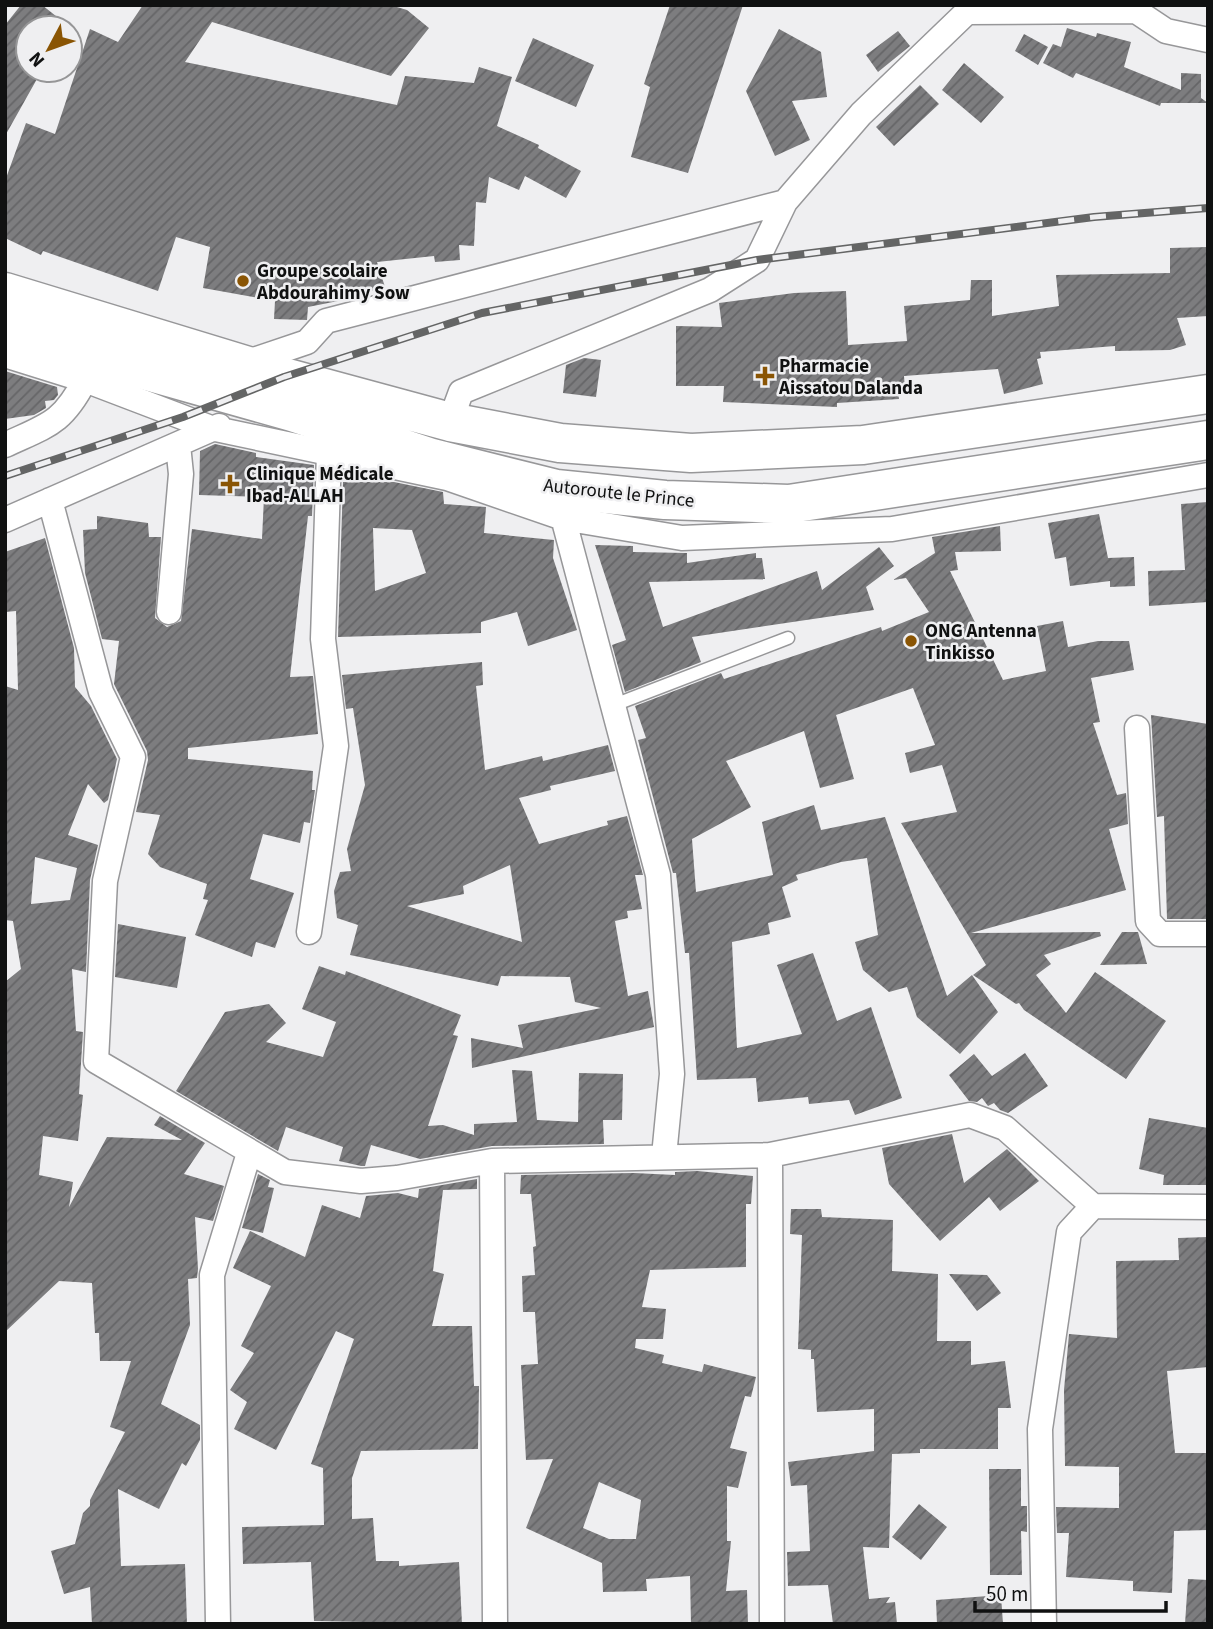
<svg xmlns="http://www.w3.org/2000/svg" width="1213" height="1629" font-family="'Source Sans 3',sans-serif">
<defs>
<pattern id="building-hatch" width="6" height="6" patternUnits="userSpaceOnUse" patternTransform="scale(1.75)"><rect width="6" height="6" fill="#7d7d7f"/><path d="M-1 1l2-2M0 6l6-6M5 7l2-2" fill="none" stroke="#656567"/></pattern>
</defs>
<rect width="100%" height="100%" fill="#efeff1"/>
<!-- building -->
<path fill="url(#building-hatch)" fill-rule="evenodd" d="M21,5H42L71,28H28V70H42L5,136V25Z
M143,5H390L407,10L429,28L391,76L212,22L185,62L397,105L405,76L474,83L479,67L512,77L497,126L539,145L538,148L581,171L566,198L525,176L519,190L489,177L486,203L476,202L474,246L459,245L460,260L435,262L434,256L377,262L385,287L363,293V296L308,307L307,320L274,319L275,301L203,288L210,247L176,237L158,291L43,251L41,255L5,238V181L26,123L55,134L90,29L118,42Z
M670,5H743L688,173L631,157L650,87L644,84Z
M1067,28L1096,37L1097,33L1131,42L1124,67L1181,90V73L1201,74V98L1208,103H1161L1160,106L1076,73L1073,78L1043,63L1053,44L1061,47Z
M779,29L821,52L827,97L792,101L810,140L775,156L746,91Z
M898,31L910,46L878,72L866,55Z
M1024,34L1048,47L1038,65L1015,51Z
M533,38L594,65L576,107L515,81Z
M964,63L1004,97L981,123L942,90Z
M920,85L939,104L894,146L876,127Z
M1208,247V316L1177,318L1186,345L1170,350L1115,351V346L1040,352L1041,358L1037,359L1043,384L1004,394L998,369L904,376L905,389L898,390L899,399L837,403V407L723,402L724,386H676V326L722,327L719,303L794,293L846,291L848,345L907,341L904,306L970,300L971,280H992V316L1059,306L1056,275L1170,273V248Z
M584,358L601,360L596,397L563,393L566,365Z
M5,371L57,387L58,395L54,400L45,401L46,408L34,415L5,419Z
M215,444L256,453V457L314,465L312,516H308L290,677L313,676L318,734L188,748V759L313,771L312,790H315L310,823L304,822L300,843L263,834L250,879L294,893L275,948L256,942L252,957L195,935L208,900L203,899L207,884L160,867L148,854L160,815L136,812L148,760L147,751L114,684L119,641L102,639L85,573L83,530L97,529V516L148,523L149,537H161L155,618L167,627L181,621L192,529L262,539L264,497L199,495L200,451Z
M343,482H394L443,492L444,504L486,507L484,533L554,540L553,558L577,630L528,646L517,612L481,622V633L338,637ZM373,528L412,530L426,573L375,591Z
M1208,502V602L1149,606L1148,571L1185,570L1181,504Z
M1099,514L1108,558L1134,557L1135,586L1110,587V581L1070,586L1066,557L1055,559L1048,523Z
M1000,526L1001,551L955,552L958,570L950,571L1003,680L1046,671L1037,626L1063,621L1068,647L1098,641H1129L1134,670L1091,678L1100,722L1093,723L1117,795L1126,793L1128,824L1109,829L1126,890L971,933L1100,932L1101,936L1044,955L1051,964L1036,975L1066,1013L1095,972L1166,1021L1126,1079L1024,1010L1019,1003L1016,1004L973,975L986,965L901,823L957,812L942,765L910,773L905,753L935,745L913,688L836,715L854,779L820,788L804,731L726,761L751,807L692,839L696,892L773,875L762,822L814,805L821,830L885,817L947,996L972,975L998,1012L960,1054L917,1017L907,987L889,992L863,970L855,942L878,935L867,858L841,862L796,875L798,880L782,887L791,917L768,923L770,934L732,942L737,1048L802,1034L777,965L813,953L837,1021L871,1007L902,1098L855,1115L849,1100L809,1104L808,1097L758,1102L756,1078L697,1080L689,953H685L676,873H673L638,740L646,738L635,706L721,673L724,679L881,627L882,631L929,612L906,578L893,580L935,553L932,537Z
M45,538L74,648L75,687L91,706L117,759L108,800L104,803L88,784L68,835L98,845L90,880L86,972L72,969L76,1031L83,1032L79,1094L83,1095L78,1141L43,1136L39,1175L73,1182L69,1207L107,1137L182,1140L154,1125L160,1116L205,1143L184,1174L224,1186L213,1221L195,1217L198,1269L197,1278L188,1279L190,1325L161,1404L200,1425V1440L186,1466L182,1463L159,1509L118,1489L121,1566L185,1564L187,1624H92L90,1587L64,1594L51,1551L75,1544L83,1513L90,1506V1500L125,1432L110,1427L131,1361H100L99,1333H95L92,1283L59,1281L5,1332V982L21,969L13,921L5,920V686L18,690L16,611L5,612V552ZM35,857L77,868L70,900L31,904Z
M595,545L633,546V552L687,553V563L756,553V558H762L765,579L649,582L663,627L817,571L822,590L879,547L894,566L866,587L874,610L692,637L701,662L625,692L612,645L626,640Z
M482,662L483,685L476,686L485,770L542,756L543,761L608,745L615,771L550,786L551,790L519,798L539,844L608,825L607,821L627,816L643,875H635L642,909L627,911L628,918L615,921L628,996L648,991L654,1027L472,1068L471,1038L523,1048L518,1025L601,1008L575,1002L570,977L501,976L498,986L350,955L358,925L337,918L334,891L340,872L351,871L347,849L365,785L353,708L346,709L342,675ZM510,865L522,942L407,906L464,894L463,886Z
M1151,715L1208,724V919H1167L1164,816L1157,817Z
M118,924L186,937L177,988L115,977Z
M1122,932H1138L1147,964L1100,965Z
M319,966L345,975L346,971L461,1015L453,1035L458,1036L428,1126L443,1125L474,1135V1124L517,1122L512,1070L532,1071L537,1120L578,1122L579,1073L623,1074L622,1120H603L604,1144L492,1146L420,1159L371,1145L365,1166H361L339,1161L343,1147L286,1127L278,1151L176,1091L225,1012L269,1004L286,1023L266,1042L323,1057L336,1022L302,1009Z
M1025,1053L1048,1086L1008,1113L1000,1110L994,1103L988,1106L982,1098L977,1102L969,1101L949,1075L974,1054L992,1076Z
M1149,1118L1208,1128V1185H1163L1164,1175L1139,1169Z
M952,1134L964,1183L1007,1149L1039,1181L1000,1211L989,1197L940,1241L889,1184L882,1148Z
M697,1171L753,1176L751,1204H746V1267L650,1270L642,1307L666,1309L663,1339H636L635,1348L664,1355L662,1363L702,1372L704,1364L756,1377L751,1397L745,1396L730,1448L747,1452L738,1488L727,1486V1541H731L726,1591L747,1590L748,1624H691L690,1576L646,1579L647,1591L603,1592L602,1563L526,1528L553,1459L526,1460L521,1365L538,1364L535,1312H523L522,1276L535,1275L533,1247L536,1246L531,1194H520L521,1175L634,1173L675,1175V1172ZM599,1482L641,1500L636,1539H609L583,1528Z
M258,1174L270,1180L268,1187L274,1188L263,1233L242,1228Z
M477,1179V1189L443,1190L433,1271L444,1274L432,1326H472L474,1386H479L478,1449L361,1451L352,1478V1519L373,1518L376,1561H399V1566L459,1562L462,1624L314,1621L311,1562L243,1564L242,1527L324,1525L323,1468L311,1464L354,1339L336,1331L276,1450L234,1429L247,1402L230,1390L254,1353L241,1346L271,1286L233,1268L250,1231L305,1257L322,1205L360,1218L366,1196L398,1193L418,1198L419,1189Z
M791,1209H821L822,1217L893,1220L892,1271L938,1274L937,1341H971V1365L1005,1361L1011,1408H998V1449H920V1453L892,1454L889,1548L863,1547L869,1599L890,1597L886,1603L895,1602L897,1624H833L828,1585L788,1586L787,1552L810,1551L807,1485L791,1486L788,1462L874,1451V1409L817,1412L814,1359H811V1350L798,1349L802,1235L790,1234Z
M1208,1237V1367L1167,1371L1175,1453H1208V1530L1174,1531L1172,1593L1133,1591V1581L1066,1577L1069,1533H1057L1056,1507L1119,1508V1467L1065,1466L1064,1390L1069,1334L1117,1338L1116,1261L1179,1260L1178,1238Z
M949,1274L987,1275L1001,1293L977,1311Z
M989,1469H1021V1506H1027V1532L1021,1531L1022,1575H990Z
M919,1504L947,1527L921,1560L892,1537Z
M1188,1579L1208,1580V1624H1185Z
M1001,1595L1003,1624H937L936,1600Z"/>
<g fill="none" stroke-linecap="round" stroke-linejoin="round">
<defs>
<path id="service" d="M614,705L788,638"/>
<path id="minor" d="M5,355L85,380L211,428L447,478L563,518L682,538L892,529L1208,475
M245,363L307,342L326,321L785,202
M450,422L461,392L710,290L757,260L785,202L861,114L967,12L1136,11L1166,31L1208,40
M5,445C48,425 62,424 85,380
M50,500L101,692L133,757L105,881L96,1061L285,1172L361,1181L397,1178L492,1161L770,1155L970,1115L1005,1128L1093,1206
M560,506L658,875L672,1074L664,1156
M5,520L219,426
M169,612L181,474L178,445
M1137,728L1148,921L1160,934H1208
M309,932L336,746L323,639L329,453
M770,1155L772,1624
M492,1161L495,1624
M218,1624L212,1275L249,1153
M1044,1624L1040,1429L1069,1232L1093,1206L1208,1207"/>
<path id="primary" d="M5,292L284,377L450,422L560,443L691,453L863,445L1208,394
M5,331L292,412L432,458L556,489L665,500L789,504L1208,440"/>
</defs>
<!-- service casing -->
<use href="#service" stroke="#979799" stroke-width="15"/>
<!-- minor casing -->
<use href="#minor" stroke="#979799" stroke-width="27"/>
<!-- primary casing -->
<use href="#primary" stroke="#979799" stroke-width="41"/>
<!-- service -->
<use href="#service" stroke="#fff" stroke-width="12"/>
<!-- minor -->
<use href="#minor" stroke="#fff" stroke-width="24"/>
<!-- primary -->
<use href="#primary" stroke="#fff" stroke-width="38"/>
<defs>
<path id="rail" d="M5,476L183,417L284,377L482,313L757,260L1094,217L1208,208"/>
</defs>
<!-- rail casing -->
<use href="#rail" stroke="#646565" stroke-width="8"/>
<!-- rail -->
<use href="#rail" stroke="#efeff1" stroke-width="5" stroke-dasharray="16" stroke-linecap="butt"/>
</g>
<!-- markers -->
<g fill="#8a5504" stroke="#efeff1" stroke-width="2.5">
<circle cx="243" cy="281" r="7"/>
<path d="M761.5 365.5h7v7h7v7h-7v7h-7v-7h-7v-7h7z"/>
<path d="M226.5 473.5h7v7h7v7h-7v7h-7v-7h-7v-7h7z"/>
<circle cx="911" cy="641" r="7"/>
</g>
<g text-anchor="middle" stroke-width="5" stroke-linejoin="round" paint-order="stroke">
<!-- poi labels -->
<g font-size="19" font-weight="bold" fill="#101111" stroke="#efeff1" text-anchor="start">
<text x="257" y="277">Groupe scolaire<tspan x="257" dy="22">Abdourahimy Sow</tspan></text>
<text x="779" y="372">Pharmacie<tspan x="779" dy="22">Aissatou Dalanda</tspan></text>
<text x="246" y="480">Clinique Médicale<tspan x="246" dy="22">Ibad-ALLAH</tspan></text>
<text x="925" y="637">ONG Antenna<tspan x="925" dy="22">Tinkisso</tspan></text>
</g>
<!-- street labels -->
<g font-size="19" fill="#101111" stroke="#efeff1">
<text transform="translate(619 492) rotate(6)" y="7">Autoroute le Prince</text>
</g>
</g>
<!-- border -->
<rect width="1213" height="1629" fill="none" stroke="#101111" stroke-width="14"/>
<!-- north arrow -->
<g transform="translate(49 49) rotate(229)"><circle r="33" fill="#efeff1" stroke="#969697" stroke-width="2"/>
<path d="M0-5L12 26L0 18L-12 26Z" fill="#8a5504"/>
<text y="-10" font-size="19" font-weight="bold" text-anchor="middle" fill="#101111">N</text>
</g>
<!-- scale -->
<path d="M975 1601v10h191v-10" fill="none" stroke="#101111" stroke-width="3.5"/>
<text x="986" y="1601" font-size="21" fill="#101111" stroke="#efeff1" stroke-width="5" paint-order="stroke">50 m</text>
</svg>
